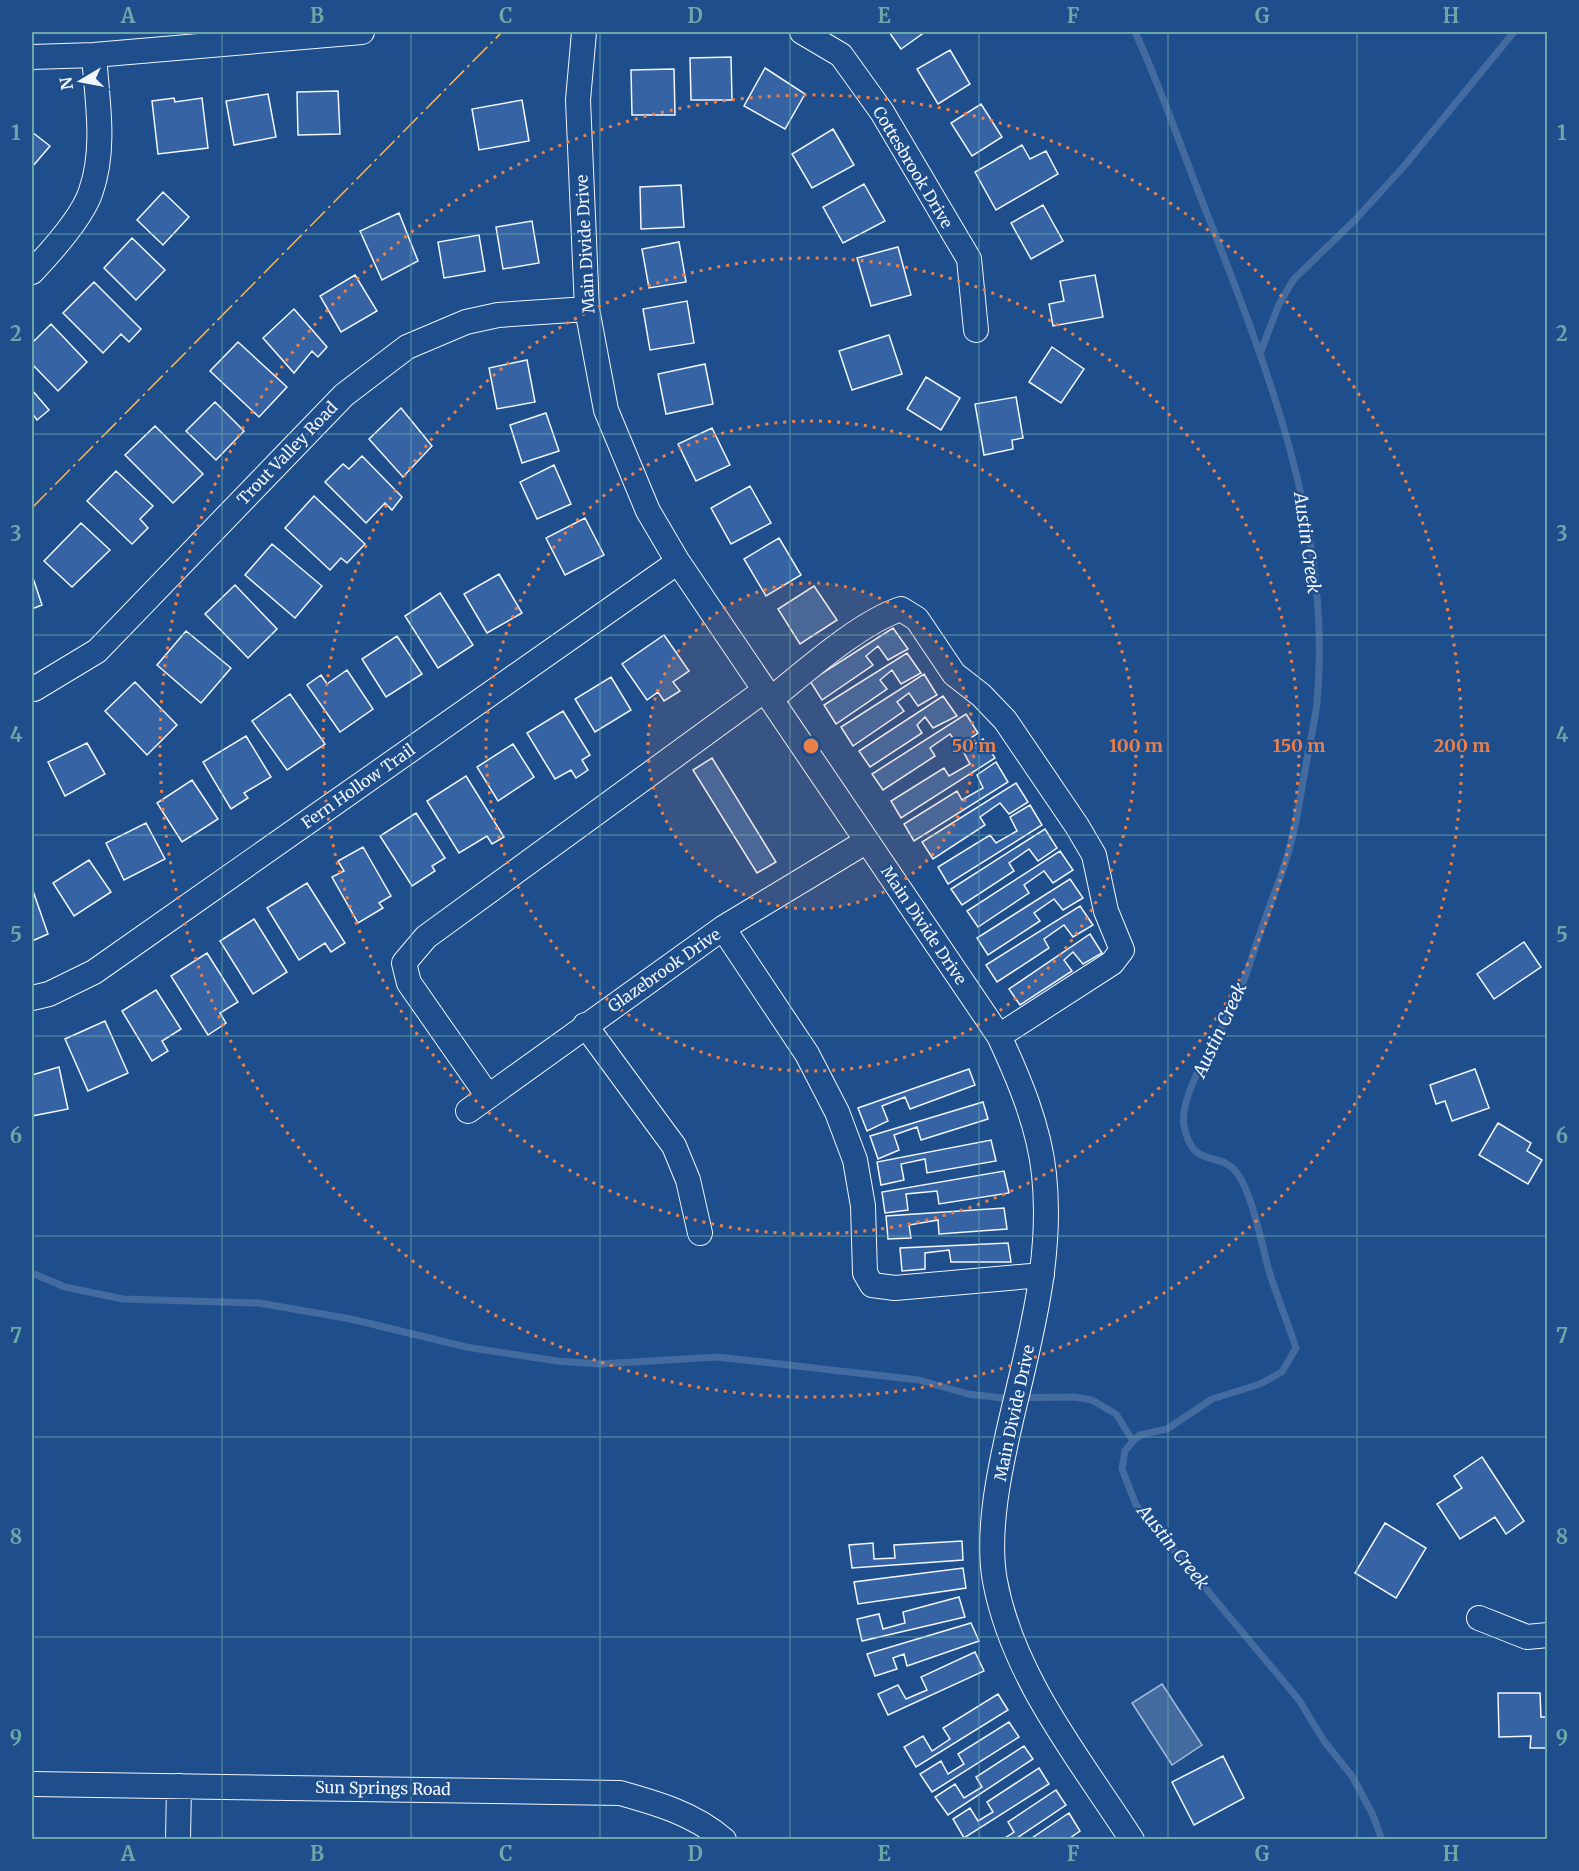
<svg xmlns="http://www.w3.org/2000/svg" width="1579" height="1871" font-family="Merriweather,serif">
<rect width="100%" height="100%" fill="#1f4e8c"/>
<!-- water -->
<path fill="#446ba0" stroke="#a8bbd7" stroke-width="1.5" d="M1162,1684L1202,1745L1172,1765L1132,1703Z"/>
<g fill="none" stroke-linecap="round" stroke-linejoin="round">
<!-- stream -->
<path stroke="#446ba0" stroke-width="7" d="M1135,32C1163,92 1183,154 1208,216C1268,370 1333,533 1317,702C1315,723 1309,744 1306,765C1301,790 1298,817 1291,842C1285,869 1273,895 1264,922C1254,948 1247,977 1235,1002C1221,1032 1179,1092 1184,1125C1192,1171 1219,1149 1237,1173C1253,1194 1262,1248 1270,1274C1278,1299 1288,1323 1296,1348L1282,1372L1260,1384L1212,1399L1167,1429L1140,1435L1133,1441L1125,1451L1122,1469L1136,1505L1299,1700L1324,1741L1352,1776L1372,1813L1382,1840
M1261,351L1279,304L1294,279L1356,219L1405,165L1514,32
M32,1273L65,1287L123,1299L259,1303L351,1319L466,1347L557,1361L600,1364L718,1357L919,1380L968,1394L1003,1398L1075,1397L1092,1400L1116,1414L1133,1441"/>
</g>
<!-- building -->
<path fill="#3563a3" stroke="#f2f6ff" stroke-width="1.5" d="M889,32H925L901,49Z
M950,50L970,84L938,104L917,69Z
M731,57L732,100H691L690,58Z
M765,68L805,94L785,129L744,106Z
M674,69L675,115H632L631,70Z
M338,91L340,134L298,135L297,92Z
M268,94L276,137L234,145L226,101Z
M174,98L175,102L202,98L208,148L158,154L152,101Z
M522,100L529,141L479,150L472,109Z
M981,104L1002,137L972,156L951,123Z
M833,129L854,165L812,188L792,154Z
M32,132L50,146L32,167Z
M1022,145L1030,159L1046,151L1058,174L996,210L975,172Z
M864,184L885,221L843,243L823,207Z
M681,185L684,227L641,229L640,187Z
M163,192L189,217L163,245L137,220Z
M1043,205L1063,241L1031,259L1011,223Z
M399,213L418,261L382,280L360,231Z
M532,221L539,263L503,269L496,227Z
M479,235L485,271L444,278L438,242Z
M132,238L165,270L136,300L104,268Z
M679,242L686,282L649,288L642,249Z
M898,247L911,295L871,306L857,258Z
M355,275L377,311L341,332L320,296Z
M1095,275L1103,317L1053,326L1049,304L1064,301L1060,281Z
M94,282L141,329L129,342L121,334L103,353L63,313Z
M687,301L694,343L650,350L643,309Z
M294,309L327,347L318,357L312,351L294,373L263,338Z
M51,324L87,362L58,391L32,364V343Z
M889,335L902,374L852,390L839,351Z
M238,342L287,387L259,417L210,371Z
M1052,347L1084,369L1061,403L1029,382Z
M527,360L535,402L497,409L489,368Z
M705,364L713,404L666,414L658,374Z
M926,377L960,398L941,430L907,409Z
M32,390L49,410L37,420L32,413Z
M1016,397L1023,438L1012,440L1013,449L984,455L975,404Z
M215,402L244,431L216,460L186,431Z
M401,408L432,446L403,477L369,439Z
M546,413L559,451L522,463L510,425Z
M155,426L203,474L173,503L125,455Z
M712,428L730,465L696,481L678,444Z
M362,456L402,497L392,510L385,503L366,523L325,482L343,464L349,469Z
M554,465L571,504L537,519L520,482Z
M116,471L153,506L140,519L148,528L132,544L87,501Z
M750,486L771,523L731,544L711,508Z
M314,496L365,544L347,563L341,558L330,570L285,528Z
M585,518L604,555L565,575L546,538Z
M81,523L110,550L72,587L44,561Z
M779,538L801,575L766,596L744,559Z
M272,544L322,586L295,618L245,575Z
M499,574L522,613L487,633L464,594Z
M32,575L42,605L32,609Z
M235,585L277,629L248,658L205,614Z
M814,586L837,620L800,644L778,609Z
M440,593L473,645L438,668L405,616Z
M893,628L908,649L888,660L878,646L866,656L873,665L822,700L810,681Z
M186,631L231,668L201,703L157,665Z
M664,635L689,671L673,682L680,691L664,701L658,692L647,700L622,664Z
M397,636L422,674L386,697L362,659Z
M907,653L921,673L901,684L892,670L880,680L887,689L836,724L824,705Z
M347,670L373,709L340,732L307,685L321,675L327,684Z
M924,674L937,695L918,706L909,693L897,702L904,711L853,746L841,727Z
M611,677L631,710L595,732L575,699Z
M135,682L177,725L147,755L105,711Z
M290,694L325,744L287,770L252,721Z
M943,696L957,716L933,728L925,717L917,725L922,733L870,767L859,751Z
M563,711L590,755L582,760L588,770L576,778L571,770L555,779L527,733Z
M966,714L978,733L959,746L950,734L930,748L935,756L883,790L872,774Z
M246,736L271,777L244,793L248,798L231,809L203,762Z
M983,739L995,758L901,818L891,801L944,768L949,776L970,764L963,751Z
M87,743L105,774L65,796L48,762Z
M513,744L534,777L498,801L477,767Z
M712,758L776,862L757,873L693,770Z
M996,762L1008,782L914,841L904,824L957,791L962,800L983,788L977,775Z
M466,776L504,837L492,844L487,836L459,853L427,801Z
M192,780L218,819L182,842L157,803Z
M1016,783L1028,802L1009,814L1000,803L980,817L985,825L933,859L922,842Z
M1030,805L1042,825L948,884L938,867L990,835L996,843L1017,831L1010,817Z
M416,813L445,858L432,866L435,871L412,886L380,836Z
M146,823L165,859L124,880L106,843Z
M1045,829L1057,848L1038,861L1029,849L1009,863L1014,871L962,905L951,889Z
M363,847L391,896L379,903L383,908L358,923L332,877L344,871L338,861Z
M1060,851L1073,870L1053,883L1044,871L1024,885L1029,893L978,927L967,911Z
M89,860L111,892L74,916L53,883Z
M1070,879L1083,898L1063,910L1054,899L1034,913L1040,921L988,955L977,938Z
M307,883L345,943L331,952L325,943L299,960L267,908Z
M32,888L48,934L32,941Z
M1080,906L1093,925L1073,937L1064,925L1044,939L1049,948L997,982L986,965Z
M254,919L287,972L253,994L220,941Z
M1090,934L1102,953L1083,964L1073,952L1064,960L1072,971L1020,1005L1009,989Z
M1524,942L1541,967L1494,999L1477,974Z
M207,953L238,1002L220,1013L226,1023L208,1035L171,976Z
M156,990L181,1029L162,1041L168,1051L152,1061L122,1011Z
M105,1021L128,1073L88,1091L65,1039Z
M59,1067L68,1109L32,1116V1075Z
M969,1069L975,1085L910,1109L905,1097L882,1106L888,1121L867,1131L858,1108Z
M1475,1069L1489,1108L1452,1121L1445,1101L1436,1104L1430,1085Z
M983,1102L988,1119L921,1140L917,1127L894,1135L899,1150L878,1159L870,1136Z
M1498,1123L1531,1143L1527,1151L1542,1160L1528,1184L1479,1155Z
M991,1140L996,1161L927,1173L925,1159L901,1164L904,1180L881,1185L877,1162Z
M1004,1171L1009,1193L939,1204L937,1191L906,1194L908,1210L885,1213L882,1192Z
M1004,1208L1007,1229L939,1234L938,1220L909,1225L911,1238L888,1239L886,1216Z
M1008,1243L1011,1262H951L949,1250L925,1253V1269L902,1271L900,1248Z
M1482,1457L1524,1521L1506,1534L1495,1517L1460,1539L1437,1504L1462,1488L1454,1476Z
M1385,1523L1426,1548L1396,1598L1355,1573Z
M962,1541L963,1560L852,1568L849,1545L873,1543L874,1559L895,1558L894,1545Z
M963,1568L966,1588L858,1604L854,1582Z
M959,1597L965,1617L862,1641L857,1619L879,1614L883,1629L905,1623L903,1612Z
M971,1623L979,1641L907,1666L904,1654L893,1658L897,1669L875,1676L867,1654Z
M975,1652L984,1671L888,1715L878,1694L898,1685L906,1699L927,1690L921,1677Z
M1498,1693H1540L1541,1717H1548L1546,1748H1530L1531,1736L1499,1737Z
M998,1694L1008,1710L916,1767L904,1747L923,1736L932,1751L950,1739L943,1728Z
M1009,1722L1019,1737L932,1792L920,1774L941,1761L948,1774L964,1764L958,1754Z
M1024,1746L1033,1759L948,1815L935,1797L955,1784L964,1798L982,1787L976,1777Z
M1223,1756L1244,1798L1194,1825L1172,1782Z
M1039,1768L1049,1784L964,1838L953,1819L970,1808L978,1821L993,1812L987,1802Z
M1056,1790L1066,1805L1014,1840H1002L1014,1832L1008,1822Z
M1069,1813L1080,1831L1067,1840H1029Z"/>
<g fill="none" stroke-linecap="round" stroke-linejoin="round">
<defs>
<path id="minor" d="M584,32L578,100L587,309L606,410L648,511L678,562L999,1036C1019,1079 1039,1126 1044,1174C1053,1258 1030,1339 1011,1420C1000,1468 986,1532 995,1581C1013,1678 1080,1759 1132,1840
M802,32L841,55L882,112L969,259L976,330
M32,57L94,55L362,32
M32,272C50,253 83,217 91,191C106,148 97,99 94,55
M34,689L97,651L344,395L407,347L466,322L498,315L587,309
M771,699C807,670 859,623 901,609L917,619L954,674L981,695L1005,720L1077,826L1094,855L1106,911L1122,950L1112,963L999,1036
M723,928L807,1054L837,1112L855,1160L863,1206L865,1273L872,1285L895,1288L1042,1275
M32,998L49,994L94,972L678,562
M585,1025L674,1146L688,1180L700,1233
M488,1096L409,983L404,963L426,937L765,690
M468,1111L723,928L867,841
M1479,1618L1527,1637L1548,1635
M32,1784L620,1793C656,1803 695,1814 724,1840
M178,1840L179,1786"/>
</defs>
<!-- minor casing -->
<use href="#minor" stroke="#f2f6ff" stroke-width="26"/>
<!-- minor -->
<use href="#minor" stroke="#1f4e8c" stroke-width="24"/>
<!-- power -->
<path stroke="#ffb74d" stroke-width="1.5" stroke-dasharray="21 4.5 3 4.5" stroke-linecap="butt" d="M32,508L502,32"/>
</g>
<!-- grid -->
<path fill="none" stroke="#6aa9a8" stroke-width="1.5" stroke-opacity="0.55" d="M222,32V1840M411,32V1840M600,32V1840M790,32V1840M979,32V1840M1168,32V1840M1357,32V1840M32,234H1548M32,434H1548M32,635H1548M32,835H1548M32,1036H1548M32,1236H1548M32,1437H1548M32,1637H1548"/>
<!-- distance rings -->
<circle cx="811" cy="746" r="163" fill="#ea8049" fill-opacity=".12"/>
<g fill="none" stroke="#ea8049" stroke-width="3" stroke-dasharray="3 6">
<circle cx="811" cy="746" r="163"/>
<circle cx="811" cy="746" r="325"/>
<circle cx="811" cy="746" r="488"/>
<circle cx="811" cy="746" r="651"/>
</g>
<g text-anchor="middle" stroke-width="4.5" stroke-linejoin="round" paint-order="stroke">
<!-- street labels -->
<g font-size="16" fill="#f2f6ff" stroke="#1f4e8c">
<text transform="translate(913 167) rotate(59)" y="6">Cottesbrook Drive</text>
<text transform="translate(585 244) rotate(-93)" y="6">Main Divide Drive</text>
<text transform="translate(287 453) rotate(-46)" y="6">Trout Valley Road</text>
<text transform="translate(358 786) rotate(-35)" y="6">Fern Hollow Trail</text>
<text transform="translate(924 925) rotate(56)" y="6">Main Divide Drive</text>
<text transform="translate(664 970) rotate(-35)" y="6">Glazebrook Drive</text>
<text transform="translate(1014 1413) rotate(-78)" y="6">Main Divide Drive</text>
<text transform="translate(383 1788) rotate(1)" y="6">Sun Springs Road</text>
</g>
<!-- water labels -->
<g font-size="18" font-style="italic" fill="#f2f6ff" stroke="#1f4e8c">
<text transform="translate(1307 543) rotate(82)" y="6">Austin Creek</text>
<text transform="translate(1220 1030) rotate(-65)" y="6">Austin Creek</text>
<text transform="translate(1173 1547) rotate(51)" y="6">Austin Creek</text>
</g>
</g>
<circle cx="811" cy="746" r="9" fill="#ea8049" stroke="#1f4e8c" stroke-width="3"/>
<g font-size="18" text-anchor="middle" font-weight="bold" fill="#ea8049" stroke="#1f4e8c" stroke-width="4.5" stroke-linejoin="round" paint-order="stroke">
<text x="974" y="752">50 m</text>
<text x="1136" y="752">100 m</text>
<text x="1299" y="752">150 m</text>
<text x="1462" y="752">200 m</text>
</g>
<!-- border -->
<rect width="1579" height="1871" fill="none" stroke="#1f4e8c" stroke-width="66"/>
<!-- north arrow -->
<g transform="translate(81 81) rotate(260)" stroke="#1f4e8c" stroke-width="4.5" paint-order="stroke">
<path d="M0-4.5L10 22L0 15L-10 22Z" fill="#f2f6ff"/>
<text y="-9" font-size="16" font-weight="bold" text-anchor="middle" fill="#f2f6ff">N</text>
</g>
<rect x="33" y="33" width="1513" height="1805" fill="none" stroke="#6aa9a8" stroke-width="2"/>
<g font-size="20" text-anchor="middle" font-weight="bold" fill="#6aa9a8">
<text x="128" y="23">A</text>
<text x="317" y="23">B</text>
<text x="506" y="23">C</text>
<text x="695" y="23">D</text>
<text x="884" y="23">E</text>
<text x="1073" y="23">F</text>
<text x="1262" y="23">G</text>
<text x="1451" y="23">H</text>
<text x="16" y="140">1</text>
<text x="1562" y="140">1</text>
<text x="16" y="341">2</text>
<text x="1562" y="341">2</text>
<text x="16" y="541">3</text>
<text x="1562" y="541">3</text>
<text x="16" y="742">4</text>
<text x="1562" y="742">4</text>
<text x="16" y="942">5</text>
<text x="1562" y="942">5</text>
<text x="16" y="1143">6</text>
<text x="1562" y="1143">6</text>
<text x="16" y="1343">7</text>
<text x="1562" y="1343">7</text>
<text x="16" y="1544">8</text>
<text x="1562" y="1544">8</text>
<text x="16" y="1745">9</text>
<text x="1562" y="1745">9</text>
<text x="128" y="1861">A</text>
<text x="317" y="1861">B</text>
<text x="506" y="1861">C</text>
<text x="695" y="1861">D</text>
<text x="884" y="1861">E</text>
<text x="1073" y="1861">F</text>
<text x="1262" y="1861">G</text>
<text x="1451" y="1861">H</text>
</g>
</svg>
